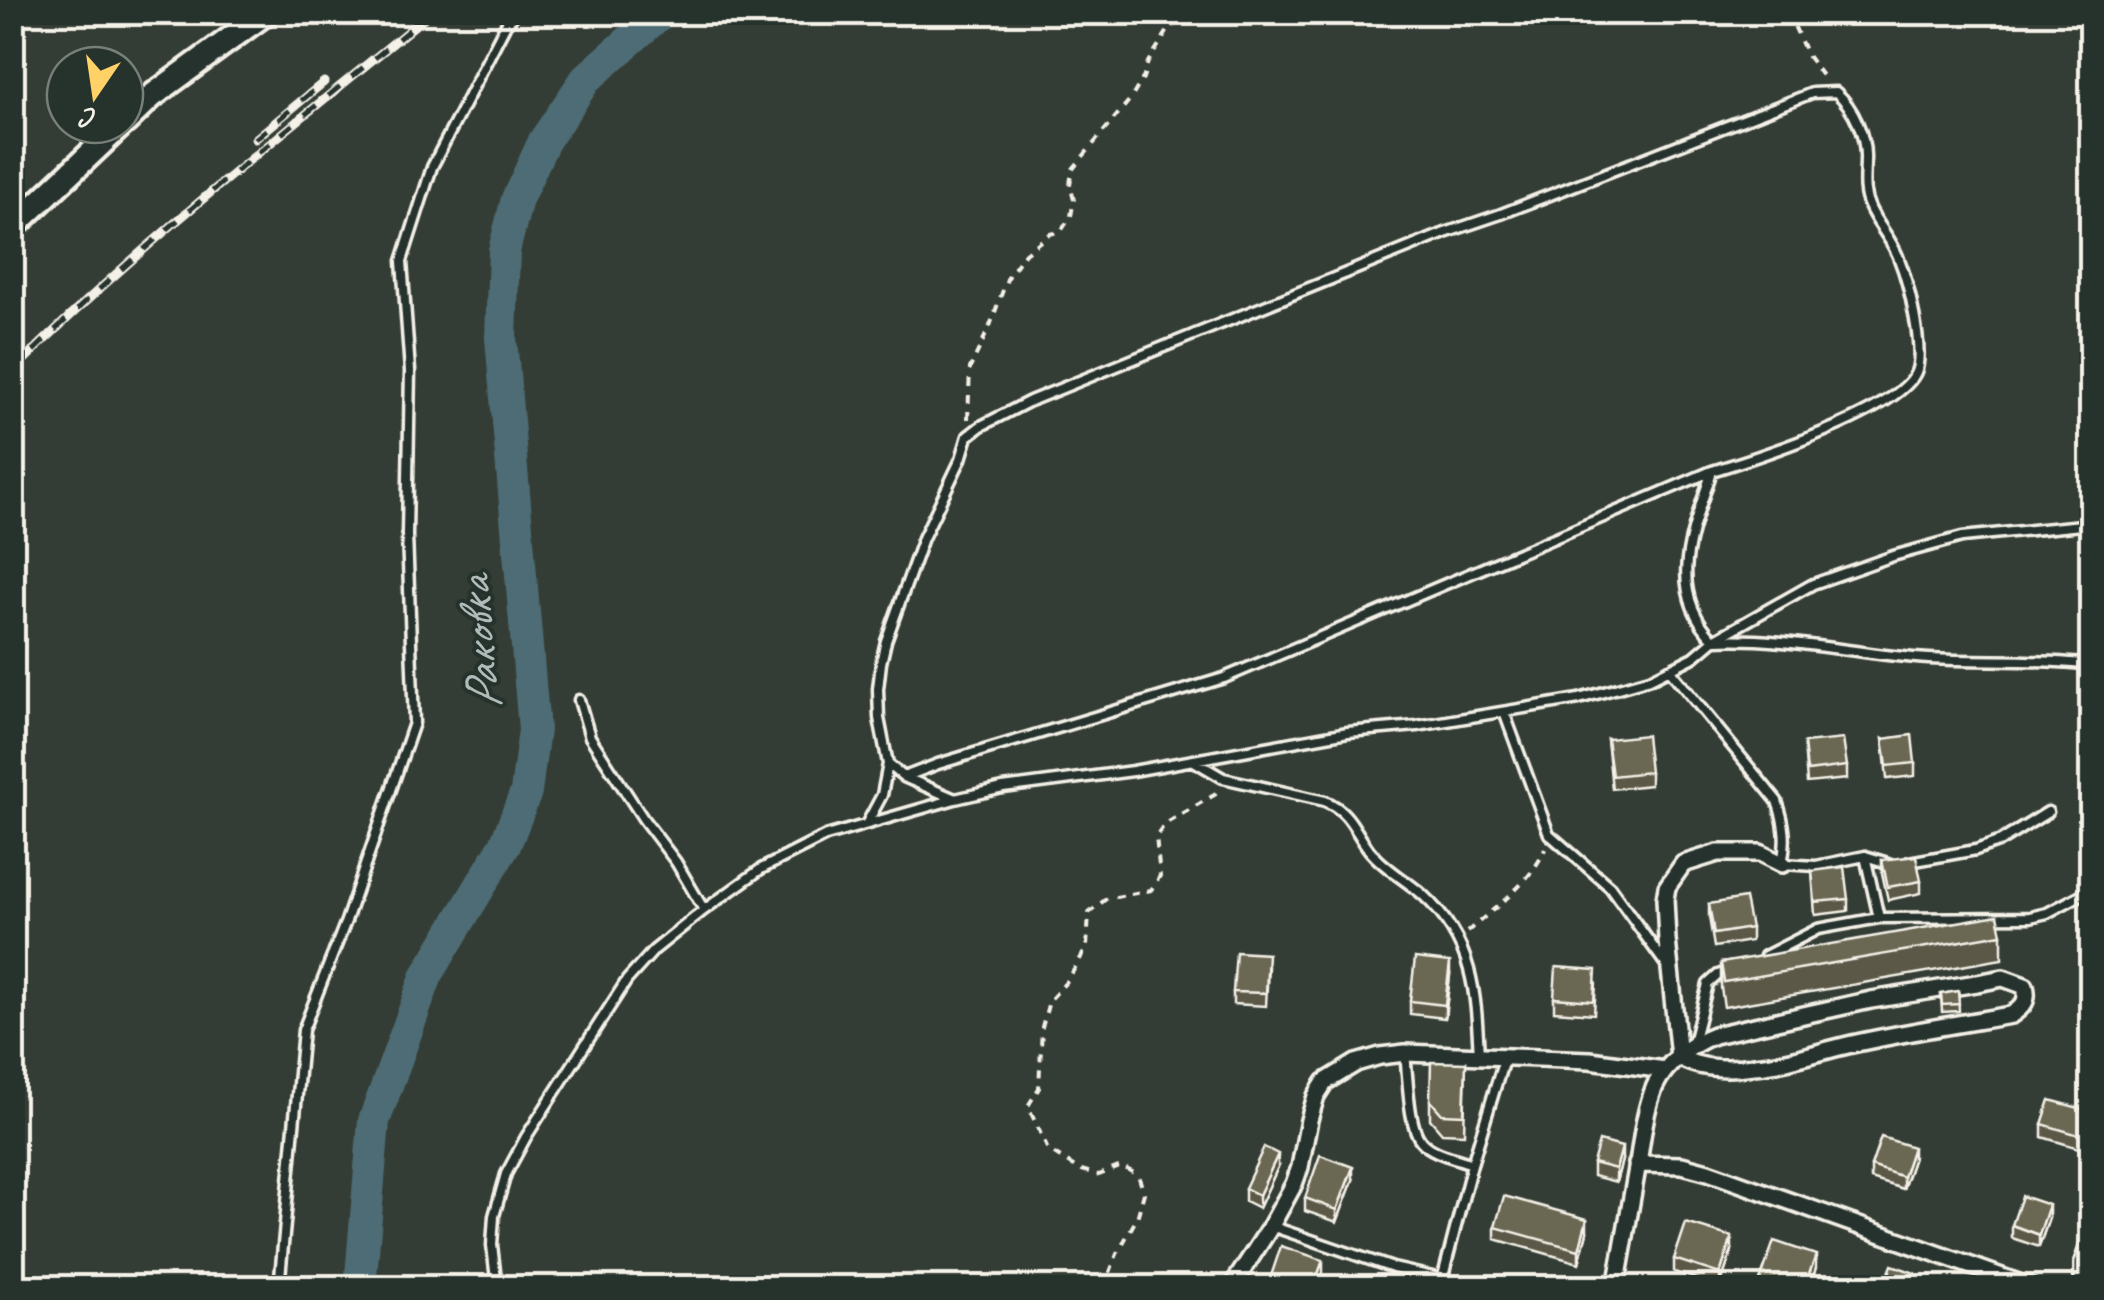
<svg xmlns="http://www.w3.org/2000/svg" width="2104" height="1300" font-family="Caveat,sans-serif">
<rect width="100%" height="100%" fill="#343d35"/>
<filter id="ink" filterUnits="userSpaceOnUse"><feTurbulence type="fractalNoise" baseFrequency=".01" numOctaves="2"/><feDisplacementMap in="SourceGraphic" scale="20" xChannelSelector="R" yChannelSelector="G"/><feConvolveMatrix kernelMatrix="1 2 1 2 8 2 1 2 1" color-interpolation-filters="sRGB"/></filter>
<g filter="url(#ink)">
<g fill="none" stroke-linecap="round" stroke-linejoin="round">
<!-- river -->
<path stroke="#4d6c74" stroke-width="32" d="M360,1288L374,1121L427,975L505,845L526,792L534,730L501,338L504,251L517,199L544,141L586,79L662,12"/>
<defs>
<path id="lane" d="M1712,471C1693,531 1664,588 1714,640C1786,636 1858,655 1929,659C1983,662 2038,658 2092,665
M1669,669L1777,801C1785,823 1787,841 1782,864L1816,866L1865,856L1891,864
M579,700L590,737L644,820L676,862L704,910
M1504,712L1549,834L1610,887L1664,962
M1194,761L1223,778L1325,801C1351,812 1354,831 1370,851C1385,869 1406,880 1423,895C1474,942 1476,993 1479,1057
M888,764L904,777L955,799
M867,823L882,795L888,764L879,718L878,689L881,663L886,641L923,538L961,459L968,436L981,426L1030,401L1445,233L1501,214L1812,93L1836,92C1854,108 1866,136 1865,160C1865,176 1862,191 1869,206C1877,225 1892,239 1899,259C1908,281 1925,350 1916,372C1899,412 1755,458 1712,471L1224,678L938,764L904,777
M1865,856L1879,918
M1909,862L1976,850L2001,841L2048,812
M1765,956L1818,929L1879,918L2030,917L2047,913L2092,889
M1693,1043L1708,984L1718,975L1729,971
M1405,1054C1408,1075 1408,1126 1421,1141C1432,1154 1457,1158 1472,1164
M1271,1226L1393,1268L1481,1288
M279,1288L303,1030L346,921L414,723L407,535L410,371L402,261L432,167L506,24L517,12
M497,1288L492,1245L494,1216L506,1174L526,1137L627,980L654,950L704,910L761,869L826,836L955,799L1003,788L1133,771L1348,732L1417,726L1579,699L1650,679L1694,657L1714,640L1813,584L1893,556L1962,537L2092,524
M1440,1288L1472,1164L1505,1056"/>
<path id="street" d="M1637,1164L1682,1165L1708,1172L2033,1288
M1231,1288L1271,1226L1294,1184L1300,1167L1309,1120L1316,1096L1325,1082L1356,1063L1380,1056L1405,1053L1590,1060L1665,1070
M1616,1288C1623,1246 1631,1204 1638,1163C1642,1138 1645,1109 1655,1086C1666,1063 1691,1044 1714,1035L1871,1000L1977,983L2003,978L2025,986C2029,1001 2023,1007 2011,1015C1958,1024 1905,1032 1852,1044C1820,1051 1786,1064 1754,1066C1731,1069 1700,1070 1679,1057L1667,940L1665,899L1667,887L1683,864L1718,853H1760L1782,864
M2083,1288V1263L2092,1236"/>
<path id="secondary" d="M125,122L152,96L267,12
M12,228L121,125"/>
</defs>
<!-- lane casing -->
<use href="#lane" stroke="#f4f1e8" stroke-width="15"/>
<!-- street casing -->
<use href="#street" stroke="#f4f1e8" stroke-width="22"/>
<!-- secondary casing -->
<use href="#secondary" stroke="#f4f1e8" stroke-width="30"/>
<!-- path -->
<path stroke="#f4f1e8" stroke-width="4" stroke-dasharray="8 8" stroke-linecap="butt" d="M1788,12L1808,57L1826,81
M968,419L970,368L990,326L1007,279L1025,253L1050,234L1061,231L1071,216L1074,200L1070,185L1072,170L1132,97L1143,78L1148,62L1169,29L1189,12
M1467,932C1495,907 1530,884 1545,849
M1104,1288L1117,1254L1137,1218L1144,1193L1138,1175L1121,1166L1099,1175L1078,1169L1048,1150L1028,1106L1039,1088L1042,1027L1049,1001L1068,980L1087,947L1089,913L1106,899L1151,890L1160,876L1156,837L1165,824L1221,791"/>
<!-- lane -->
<use href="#lane" stroke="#26332d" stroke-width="8"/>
<!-- street -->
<use href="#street" stroke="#26332d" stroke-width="15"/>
<!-- secondary -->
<use href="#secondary" stroke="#26332d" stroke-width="22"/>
<defs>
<path id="rail" d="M255,139L324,82
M12,372C142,242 289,129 431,12"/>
</defs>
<!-- rail casing -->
<use href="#rail" stroke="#f4f1e8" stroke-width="9"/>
<!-- rail -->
<use href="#rail" stroke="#26332d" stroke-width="5" stroke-dasharray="15" stroke-linecap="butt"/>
</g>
<!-- wall -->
<path fill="#5b5947" stroke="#f4f1e8" stroke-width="2.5" d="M1607,739L1650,772V785L1612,789Z
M1883,739L1915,763V776L1887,779Z
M1804,743L1847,766V779L1807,783Z
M1882,860L1921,881V893L1888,900L1882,873Z
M1812,871L1848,899V911L1815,915Z
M1709,904L1751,928V941L1714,947L1709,917Z
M2002,934V959L1724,1007L1721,988V963Z
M1268,967L1266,1006L1233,1004V992Z
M1450,975L1445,1018L1410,1014V1001Z
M1596,983L1594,1014L1554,1011V998Z
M1958,991L1959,1011L1942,1012L1941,994Z
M2092,1037V1079L2083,1076V1063Z
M1466,1063L1464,1134L1442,1133L1430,1119V1100Z
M2042,1124H2090L2082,1149L2042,1137Z
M1622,1160L1616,1182L1593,1176V1163Z
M1913,1160L1903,1189L1871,1179V1166Z
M1278,1167L1259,1208L1245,1201V1188Z
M1353,1180L1337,1222L1305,1211V1198Z
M2049,1218L2039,1247L2012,1238V1225Z
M1495,1227L1587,1232L1579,1263L1495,1239Z
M1732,1250L1720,1286L1674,1272V1259Z"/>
<!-- shaded-wall -->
<path fill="#4a483a" stroke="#f4f1e8" stroke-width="2.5" d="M1450,962V975L1445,1018V1005Z
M2090,1111V1124L2082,1149V1136Z
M1622,1147V1160L1616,1182V1169Z
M1913,1147V1160L1903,1189V1177Z
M1278,1154V1167L1259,1208V1195Z
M1353,1167V1180L1337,1222V1210Z
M2049,1205V1218L2039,1247V1235Z
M1587,1219V1232L1579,1263V1250Z
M1732,1237V1250L1720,1286V1274Z
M1816,1255V1268L1809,1288H1804Z
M1323,1260V1273L1318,1288H1313Z"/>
<!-- building -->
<path fill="#6a6753" stroke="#f4f1e8" stroke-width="2.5" d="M1646,735L1650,772L1612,776L1607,739Z
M1912,735L1915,763L1887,766L1883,739Z
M1843,739L1847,766L1807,771L1804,743Z
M1916,856L1921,881L1888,887L1882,860Z
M1844,867L1848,899L1815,902L1812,871Z
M1745,898L1751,928L1714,934L1709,904Z
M1998,915L2002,934L1724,982L1721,963Z
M1236,952L1268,954L1266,993L1233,992Z
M1415,958L1450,962L1445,1005L1410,1001Z
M1556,967L1596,970L1594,1001L1554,998Z
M1958,991L1959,1004L1942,1005L1941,994Z
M2092,1037V1066L2083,1063Z
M1431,1062L1466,1063L1464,1115L1442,1114L1430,1100Z
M2050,1100L2090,1111L2082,1136L2042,1124Z
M1881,1137L1913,1147L1903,1177L1871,1166Z
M1599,1141L1622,1147L1616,1169L1593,1163Z
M1264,1147L1278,1154L1259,1195L1245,1188Z
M1320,1155L1353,1167L1337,1210L1305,1198Z
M1504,1196L1587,1219L1579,1250L1495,1227Z
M2022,1196L2049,1205L2039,1235L2012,1225Z
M1686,1223L1732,1237L1720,1274L1674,1259Z
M1774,1241L1816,1255L1804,1288H1763L1758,1286Z
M1281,1246L1323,1260L1313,1288H1267Z
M1892,1265L1915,1273L1910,1288H1860L1865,1274L1886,1281Z"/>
</g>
<g text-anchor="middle" stroke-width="8" stroke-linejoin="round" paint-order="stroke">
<!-- water labels -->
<g font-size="50" font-style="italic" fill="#b1bcba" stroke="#26332d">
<text transform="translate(477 644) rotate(-95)" y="18">Раковка</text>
</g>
</g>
<!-- margin -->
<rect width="2104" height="1300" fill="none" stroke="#26332d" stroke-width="50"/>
<rect x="25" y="25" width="2054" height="1250" fill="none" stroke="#f4f1e8" stroke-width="4" filter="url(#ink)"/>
<!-- north arrow -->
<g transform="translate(95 95) rotate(193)"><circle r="48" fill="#26332d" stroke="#787f78" stroke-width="2.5"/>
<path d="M0-8L18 38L0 25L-18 38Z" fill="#ffd166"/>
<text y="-15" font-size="28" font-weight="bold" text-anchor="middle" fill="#f4f1e8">С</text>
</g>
</svg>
